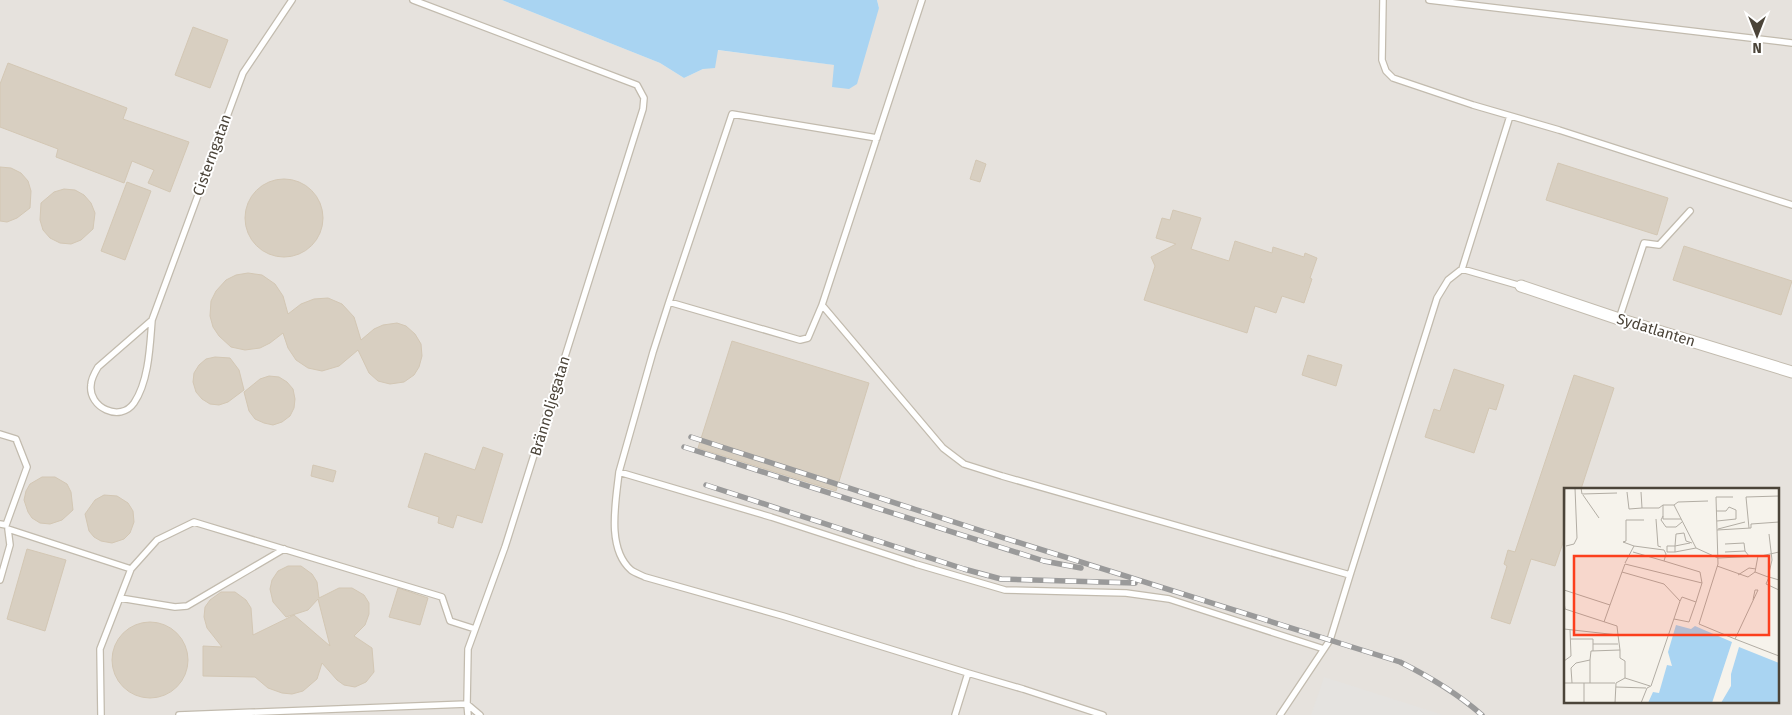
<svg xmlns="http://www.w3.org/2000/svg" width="1792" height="715" font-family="'Fira Sans',sans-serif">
<rect width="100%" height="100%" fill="#f6f3ec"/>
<!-- industrial -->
<path fill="#e6e2dd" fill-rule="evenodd" d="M0,0H502L660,63L684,78L703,69L717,50L835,65L879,8L877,0H1792V715H0ZM1566,489H1778V701H1566Z"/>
<!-- parking -->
<path fill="#e5e3e0" d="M1324,677L1443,715H1311Z"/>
<!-- water -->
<path fill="#a9d4f2" d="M502,0H877L879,8L857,84L849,89L832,87L834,65L718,50L715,68L703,69L684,78L660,63Z"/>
<!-- building -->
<path fill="#d8cfc1" stroke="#d3c7b4" d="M193,27L228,40L210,88L175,75Z
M8,63L127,108L123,119L189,142L170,192L148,183L154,170L132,161L124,183L56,157L58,149L0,127V84Z
M976,160L986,164L980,182L970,179Z
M1558,163L1668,198L1657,235L1546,200Z
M0,167L11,168L21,173L28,181L31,191L30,208L17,218L7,222L0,221Z
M245 218a39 39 0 1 1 78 0a39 39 0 1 1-78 0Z
M127,182L151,191L125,260L101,251Z
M64,189L75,190L84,195L91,203L95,213L93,229L81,240L71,244L60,243L50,238L43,230L40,220L41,203L54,192Z
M1173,210L1201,218L1191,249L1229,261L1235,241L1272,253L1273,247L1304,257L1305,253L1317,258L1310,278L1312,279L1304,303L1282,296L1276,313L1255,306L1247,333L1144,300L1155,266L1151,257L1176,244L1156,238L1162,218L1170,220Z
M1684,246L1792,281L1781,315L1673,280Z
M248,273L262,275L275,284L283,296L288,314L301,304L314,299L328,298L342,304L354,317L361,340L374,329L383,325L397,323L406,326L415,334L421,344L422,356L419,367L414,375L404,382L390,384L378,381L369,373L358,350L339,366L322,371L308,368L296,360L288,348L283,333L270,343L260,348L245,350L231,347L219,336L213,327L210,316L211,301L216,291L226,280L236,275Z
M732,341L869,383L836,491L698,448Z
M1308,355L1342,365L1336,386L1302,375Z
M215,357L230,358L239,370L244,390L228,402L219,405L210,404L202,399L196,392L193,382L194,373L199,365L206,359Z
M1454,369L1504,385L1496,410L1489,408L1474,453L1425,437L1434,409L1440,411Z
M1574,375L1614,388L1581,489H1566V534L1555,566L1531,559L1510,624L1491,618L1507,566L1504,564L1508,550L1515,552Z
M269,376L279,377L287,382L293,389L295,399L294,408L290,416L282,422L273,425L264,423L255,419L249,411L244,392L260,379Z
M483,447L503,454L482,523L457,515L453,528L438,523L439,517L408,507L425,453L475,470Z
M313,465L336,471L333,482L311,476Z
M42,477H55L67,484L71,492L73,510L62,520L50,524L40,523L32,518L28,512L24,500L26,491L30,484Z
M104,495L117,496L128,503L133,511L134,522L130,533L124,539L112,543L101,541L94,537L89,531L85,514L95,500Z
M27,549L66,560L45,631L7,619Z
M288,566H301L312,574L317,582L319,598L339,588H352L364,595L369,603V614L365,625L354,636L372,648L374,672L366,682L355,687L344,685L337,680L322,663L317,679L303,691L292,694L282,693L268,688L255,677L203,676V646L222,647L207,628L204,617L205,607L210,600L221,592H235L246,600L251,608L253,635L294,615L330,646L318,599L308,610L286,617L273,602L270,589L272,580L278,571Z
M398,588L428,598L420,625L389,617Z
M112 660a38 38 0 1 1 76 0a38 38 0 1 1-76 0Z"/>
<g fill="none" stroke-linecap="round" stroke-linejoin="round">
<defs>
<path id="service" d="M413,0L637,85L644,98L643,109L505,547L468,649L467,704L468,715
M922,0L822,305L943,448L964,464L1002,476L1350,575L1437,298L1448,280L1462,269L1521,286
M1383,0L1382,60L1386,71L1393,78L1473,105L1559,130L1792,205
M1429,0L1792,43
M1462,269L1510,116
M669,302L732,114L877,138
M822,305L808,338L800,340L669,302L653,352L619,472L771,517L916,564L1005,590L1126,593L1169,599L1324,649L1330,640L1350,575
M1619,319L1644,243L1659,245L1690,211
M152,320L98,367C95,372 91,379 91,385C88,407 120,423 134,403C149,381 150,345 152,320L243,73L292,0
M0,434L16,439L27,467L6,525L0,524
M619,472C616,501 606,548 631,570C635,573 641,575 645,577L783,616L968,673
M131,569L157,540L194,522L442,597L450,621L475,629
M0,580L10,545L8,529L131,569L100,649L101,715
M120,598L175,607L187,606L284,549
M179,715L467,704L480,715
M955,715L968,673L1023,689L1103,715
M1280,715L1324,649"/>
<path id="minor" d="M1521,286L1619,319L1792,372"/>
</defs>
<!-- service casing -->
<use href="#service" stroke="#c2bbae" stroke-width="8"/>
<!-- minor casing -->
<use href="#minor" stroke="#c2bbae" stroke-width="13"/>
<!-- service -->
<use href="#service" stroke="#fff" stroke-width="5.5"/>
<!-- minor -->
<use href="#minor" stroke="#fff" stroke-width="11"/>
<defs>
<path id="rail" d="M691,437L985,532L1400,662C1430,677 1457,693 1482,715
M684,447L1044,561L1081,568
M706,485L964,569L1001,579L1135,583"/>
</defs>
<!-- rail casing -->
<use href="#rail" stroke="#9a9a9a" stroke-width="5.5"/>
<!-- rail -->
<use href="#rail" stroke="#fff" stroke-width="4" stroke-dasharray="11" stroke-linecap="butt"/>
</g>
<g text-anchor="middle" stroke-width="4" stroke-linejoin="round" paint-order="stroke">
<!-- street labels -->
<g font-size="15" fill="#4b4439" stroke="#fff">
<text transform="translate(212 155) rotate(-70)" y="5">Cisterngatan</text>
<text transform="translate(1656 330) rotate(17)" y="5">Sydatlanten</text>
<text transform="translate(550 406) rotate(-73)" y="5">Brännoljegatan</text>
</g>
</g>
<!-- overview -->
<g transform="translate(1564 488)">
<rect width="215" height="215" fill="#f6f3ec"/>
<path d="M112,137L127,141L131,138L168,154L148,215H84L89,204L95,205L103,177L108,178L104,164ZM175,159L215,175V215H157L167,198V186Z" fill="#a9d4f2"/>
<path fill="none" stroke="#b2ada4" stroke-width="1" d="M17,0L18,6L53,5M63,4L65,21L78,20M77,4L78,20H95L99,17M19,7L35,30M169,9H152L154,76L135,136L171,151L194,102H191L189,112M144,13L114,14L110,17L132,60L154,70L197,68L215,64M110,17H99V31H117M152,23H162L165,19L172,22V31L153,33M99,28L97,32L102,39H112L118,34M92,31L94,58L97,59M185,40L182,9L215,8M154,41L181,34M153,42L187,40V36L215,34M126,55L111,58L112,46L120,45L122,53L128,55M161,56L180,55L181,63M2,58L10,56L13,50L11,0M69,64L100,73L102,66L100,62L70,58M111,64H103V58H111V64L132,60M161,64L181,63L185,68M194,68L191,84L204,89L208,72L205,46M100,73L136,84L138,95M61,75L70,58L59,54L62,53V32H80M153,78L184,89L191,84M58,84L61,76L138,95L132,114L118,109L116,113M174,87L185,80L192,81M215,92L205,89L202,96L215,102M0,102L46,117L58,84L100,96L116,113L87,198L83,200L77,215M0,102L1,0M0,114L1,121L53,138L54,147L0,141M110,131L125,134L132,114M40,134L46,117M54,147L56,162M7,151H29V163M171,151L215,168M29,156H54M26,172V195M0,173L7,168L6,141M61,190L86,198M0,195H51M8,195L7,180L12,175L26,172L27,163L56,162V170L61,173V190L52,195L51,215M52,199L82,200M20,215V195"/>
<path fill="#fc3f1d" fill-opacity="0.15" stroke="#fc3f1d" stroke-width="2.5" d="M10,68H205V147H10Z"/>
<rect width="215" height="215" fill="none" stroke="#4b4439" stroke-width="2.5"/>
</g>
<!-- north arrow -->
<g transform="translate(1757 35) rotate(180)" stroke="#ffffff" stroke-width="4" paint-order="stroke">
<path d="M0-4L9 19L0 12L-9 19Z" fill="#4b4439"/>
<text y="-8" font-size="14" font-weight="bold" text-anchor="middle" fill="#4b4439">N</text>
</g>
</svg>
